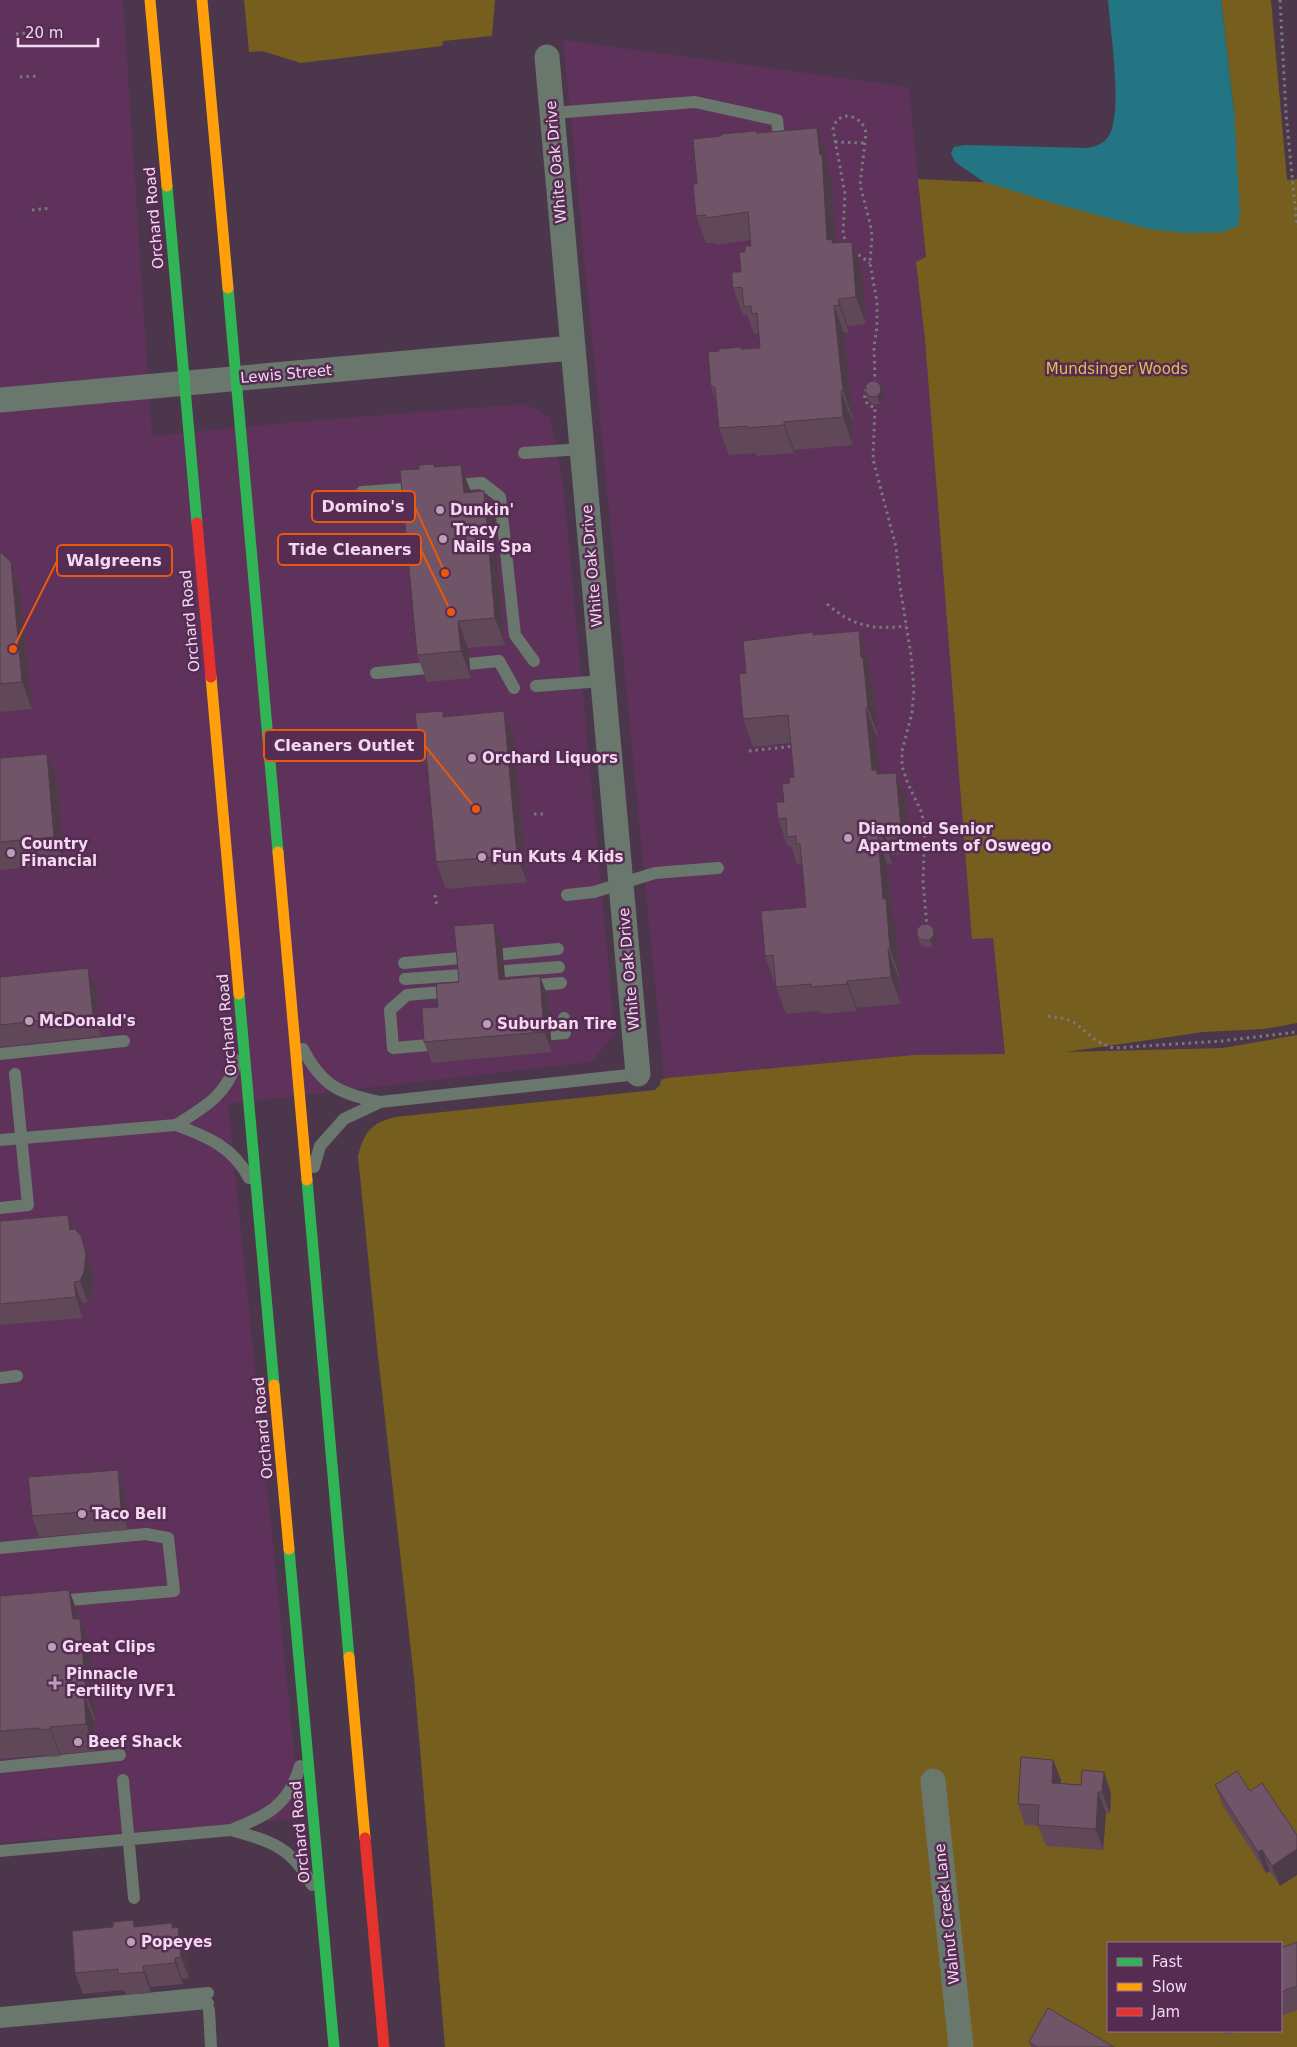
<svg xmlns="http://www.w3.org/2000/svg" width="1297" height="2047" font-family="'DejaVu Sans',sans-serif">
<rect width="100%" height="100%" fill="#4c364b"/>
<!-- built -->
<path fill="#5e325b" d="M0,0H123L152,436L307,421L525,404L550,417L563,481L615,1035L591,1062L228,1104L301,1818L0,1843Z
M563,40L909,87L1005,1060L665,1087Z"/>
<!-- green -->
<path fill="#765f1e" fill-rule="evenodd" d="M244,0H495L492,36L443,41L442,46L301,63L262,51L249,52Z
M1221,0H1271L1287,180L1297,179V1023L1264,1029L1203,1032L1066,1052L1223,1048L1297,1035V2047H445L414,1678L377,1347L358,1156C365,1131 370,1124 395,1117L655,1090L660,1085L661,1080L667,1078L914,1055L1005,1054L993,938L972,939L925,339L916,262L926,257L918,179L1238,194L1234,112ZM1108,1943H1281V2031H1108Z"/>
<!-- water -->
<path fill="#247583" d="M1108,0H1221L1234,112L1240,215L1238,226L1223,232L1185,233L1149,229L1060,205L984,182L955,162L951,153L954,147L964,145L1088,148C1096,146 1103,144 1108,137C1124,115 1110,29 1108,0Z"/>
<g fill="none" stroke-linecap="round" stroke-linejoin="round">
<!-- path -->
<path stroke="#787a7a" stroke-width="3" stroke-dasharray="2.5 4" stroke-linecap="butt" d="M1280,0L1286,113L1297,227
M16,34L34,32
M20,77L38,76
M835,142L865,143
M32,210L51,208
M847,245L843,234L845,194L833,129C838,108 863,115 866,133L860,185L870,223L872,236L870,263L877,302V326L874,347L875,383
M853,251L870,263
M866,389C863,397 865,406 875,407L873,459L896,547L900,587L911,655L914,689L912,713L902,751V766L908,784L921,811L925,827L923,881L927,928
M827,604C853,626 871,630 906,626
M749,751L795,746
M534,814H546
M435,895L437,907
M1048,1016C1057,1018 1067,1018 1075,1023C1091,1035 1093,1042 1114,1048L1222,1041L1297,1032"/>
<!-- lane -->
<path stroke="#6a776d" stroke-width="12" d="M552,113L695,102L777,120L780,147
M524,453L581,449
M452,485L482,483L500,497L515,635L534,661
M362,492L417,488
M376,673L499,661L514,688
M536,686L603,681
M567,895L594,892L655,873L718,868
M504,954L558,949
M404,963L460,958
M506,971L559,967
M405,979L462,975
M527,986L561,983
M553,1034L565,1033L564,1018
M429,1045L393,1048L390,1010L407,995L453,991
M303,1049C322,1086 340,1094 380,1102L638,1074
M0,1054L124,1041
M237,1060C228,1094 205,1107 176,1125C208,1137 233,1147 249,1178
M0,1140L176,1125
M314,1167L320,1146L344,1119L380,1102
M0,1208L28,1205L15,1074
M0,1378L17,1376
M0,1548L146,1534L168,1538L174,1591L58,1601
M300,1766C289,1805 267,1816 231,1830C270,1841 292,1847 312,1885
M0,1767L120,1755
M123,1780L134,1898
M0,1851L231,1830
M209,2010L211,2047
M0,2013L208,1993
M0,2022L208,2003"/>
<!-- street -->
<path stroke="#6a776d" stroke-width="25" d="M547,57L638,1074
M0,400L572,348
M933,1781L961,2047"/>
<!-- fast -->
<path stroke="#30b455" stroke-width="11" d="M167,186L197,523
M228,288L278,852
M239,994L274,1385
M307,1180L349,1657
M289,1549L334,2047"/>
<!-- slow -->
<path stroke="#ff9f0a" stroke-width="11" d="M150,0L167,186
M202,0L228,288
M211,677L239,994
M278,852L307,1180
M274,1385L289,1549
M349,1657L365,1838"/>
<!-- jam -->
<path stroke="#e5322d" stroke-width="11" d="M197,523L211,677
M365,1838L384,2047"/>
</g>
<!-- wall -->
<path fill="#604859" d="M817,128L827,155L829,173L832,182L835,243L862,269L866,324L848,326L849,332L844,333L853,418H851L853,445L794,450V453L757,456L756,453L729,455L719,428L716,402L711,387L742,349L760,348L759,333L754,334L747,315H743L733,288L741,272L745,252L751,246L750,240L716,245V243H706L696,216L697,184L757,133Z
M881,385L884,392V399L880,404H873L868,400L865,393Z
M435,467L471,492L484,491L494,519L505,645L468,648L471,678L427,682L417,655L419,469Z
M0,552L11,562L20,589L32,709L0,712Z
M859,631L868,658L870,676L873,684L878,735H876L879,774L896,773L906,800L911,854L892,855V863L887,864L892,916L896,926L900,977H898L901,1004L857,1008V1011L821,1014L820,1011L786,1014L776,987V983L775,984L765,956L806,907L802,863L797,864L791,846L788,847L778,819L790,783L794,777L791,743L753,747L743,719L746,673L813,632L814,635Z
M445,717L514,738L527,882L446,889L436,862L428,768L418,741Z
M0,758L57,781L64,864L0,870Z
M494,923L502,944L505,979L548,997L552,1052L432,1063L424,1042Z
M933,928L936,935V942L932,947H925L920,944L917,936Z
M88,968L96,989L101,1036L0,1047V977Z
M68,1215L74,1229L81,1236L94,1275L92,1293L88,1302L82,1303L83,1318L0,1325V1221Z
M118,1470L125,1491L128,1530L39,1537L32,1516Z
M69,1590L90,1646L96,1721H94L96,1751L60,1754V1756L49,1757L48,1755L1,1759L0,1757V1596Z
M1053,1760L1061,1780V1783L1081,1785L1111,1793L1110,1813H1106L1103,1850L1046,1846L1038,1826L1025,1825L1018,1804Z
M1215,1785L1250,1791L1297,1835V1875L1280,1886L1270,1871L1266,1873L1223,1806Z
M133,1920L135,1927L172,1923L173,1928L186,1948L189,1978L182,1979L183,1984L151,1987V1993L126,1995L124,1990L83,1994L75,1973L113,1927Z
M1297,1942V2010L1281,2016V1948Z
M1224,2031H1238L1225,2035Z
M1029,2042L1114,2047H1031Z"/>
<!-- shaded-wall -->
<path fill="#4e3b48" d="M817,128L827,155L829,173L832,182L836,249L827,240Z
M852,242L862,269L866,324L856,297Z
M838,299L848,326L849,332L839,305Z
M834,306L844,333L853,418L843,391Z
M881,385L884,392V399L880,404L877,396Z
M841,391L851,418L853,445L843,417Z
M784,422L794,450V453L784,425Z
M461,465L471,492L464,493Z
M484,491L494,519L505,645L495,618Z
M11,562L20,589L32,709L22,682Z
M458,621L468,648L471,678L461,651Z
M859,631L868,658L870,676L873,684L878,735L868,708L861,657Z
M866,708L876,735L880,779L872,770Z
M504,711L514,738L527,882L517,855Z
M47,754L57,781L64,864L54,837Z
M896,773L906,800L911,854L901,827Z
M882,828L892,855V863L882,836Z
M878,836L887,864L892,916L896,926L900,977L890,949L883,899Z
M494,923L502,944L507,1000L499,980Z
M933,928L936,935V942L932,947L930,940Z
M888,949L898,977L901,1004L891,977Z
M88,968L96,989L101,1036L93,1015Z
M540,976L548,997L552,1052L544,1032Z
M847,981L857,1008V1011L847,984Z
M68,1215L76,1235L70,1230Z
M81,1236L94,1275L92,1293L88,1302L80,1281Z
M74,1282L82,1303L83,1318L76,1297Z
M118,1470L125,1491L128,1530L121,1509Z
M69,1590L79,1617L82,1646L73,1619Z
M80,1619L90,1646L96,1721L86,1694Z
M84,1694L94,1721L96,1751L86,1724Z
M50,1727L60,1754V1756L50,1729Z
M1053,1760L1061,1780L1059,1804L1052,1783Z
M1104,1772L1111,1793L1110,1813L1102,1792Z
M1098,1792L1106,1813L1103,1850L1096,1829Z
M1297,1849V1875L1280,1886L1272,1866Z
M1262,1850L1270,1871L1266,1873L1258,1852Z
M178,1927L186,1948L189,1978L181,1957Z
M175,1958L182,1979L183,1984L175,1963Z
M143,1966L151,1987V1993L144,1972Z"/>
<!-- building -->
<path fill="#705467" stroke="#4e3b48" d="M817,128L820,155L822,154L827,240L832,239V243L852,242L856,297L838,299L839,305L834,306L843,391H841L843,417L784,422V425L747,428V426L719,428L715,387H711L708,352L719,351V349L741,347V349L760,348L757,313L752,314L751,306L744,307L742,287L733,288L732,280V272H741L739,252H745V246H751L748,212L706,218V215L696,216L693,184H697L693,139L721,136V134L756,131L757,133Z
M865 389a8 8 0 1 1 16 0a8 8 0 1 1-16 0Z
M434,464V467L461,465L464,493L484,491L495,618L458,621L461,651L417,655L400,470L419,469V465Z
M0,552L11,562L22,682L0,684Z
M859,631L861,657H863L868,708H866L872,770H877V774L896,773L901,827L882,828V836H878L883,899H886L890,949H888L891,977L847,981V984L811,987V984L776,987L773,955L765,956L761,911L806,907L800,844H796V836L787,837L786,818L778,819L776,802H784L782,784L790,783L789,778L794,777L788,715L743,719L739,674L746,673L743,641L813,632V635Z
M443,711V717L504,711L517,855L436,862L425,741H418L415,713Z
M47,754L54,837L0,842V758Z
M494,923L499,980L540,976L544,1032L424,1042L422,1008L438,1007L436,984L459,982L454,926Z
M928,924L933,928L934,935L930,940H922L917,936V929L921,925Z
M88,968L93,1015L0,1025V977Z
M68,1215L70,1230L75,1229L81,1236L86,1254L84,1272L80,1281L74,1282L76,1297L0,1304V1221Z
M118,1470L121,1509L32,1516L28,1477Z
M69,1590L73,1619H80L86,1694H84L86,1724L50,1727V1729L39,1730V1728L0,1731V1596Z
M1021,1757L1053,1760L1052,1783L1081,1785L1082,1770L1104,1772L1102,1792H1098L1096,1829L1038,1825L1039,1805L1018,1804Z
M1237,1771L1250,1791L1262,1783L1297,1835V1849L1272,1866L1262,1850L1258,1852L1215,1785Z
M133,1920L134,1927L172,1923V1928L178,1927L181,1957L175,1958V1963L143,1966L144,1972L118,1974V1969L75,1973L72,1931L113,1927V1922Z
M1297,1942V1986L1281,1992V1948Z
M1048,2008L1114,2047H1037L1029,2042Z"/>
<!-- markers -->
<g fill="#b9a0b6" stroke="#562c53" stroke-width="2">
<circle cx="440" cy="510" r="5"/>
<circle cx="443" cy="539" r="5"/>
<circle cx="472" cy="758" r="5"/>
<circle cx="848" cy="838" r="5"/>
<circle cx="11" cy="853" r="5"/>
<circle cx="482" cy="857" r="5"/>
<circle cx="29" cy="1021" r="5"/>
<circle cx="487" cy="1024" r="5"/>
<circle cx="82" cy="1514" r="5"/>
<circle cx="52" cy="1647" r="5"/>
<path d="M52.5 1675.5h5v5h5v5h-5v5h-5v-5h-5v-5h5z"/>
<circle cx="78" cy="1742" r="5"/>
<circle cx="131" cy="1942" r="5"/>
</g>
<g text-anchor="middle" stroke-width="5" stroke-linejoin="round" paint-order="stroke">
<!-- street labels -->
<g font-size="15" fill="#f3d9f0" stroke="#562c53">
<text transform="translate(556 162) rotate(-95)" y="5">White Oak Drive</text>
<text transform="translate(154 218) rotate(-95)" y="5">Orchard Road</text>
<text transform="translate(286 374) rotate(-5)" y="5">Lewis Street</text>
<text transform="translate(592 566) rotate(-95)" y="5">White Oak Drive</text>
<text transform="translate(190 621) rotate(-95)" y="5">Orchard Road</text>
<text transform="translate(629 969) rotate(-95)" y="5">White Oak Drive</text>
<text transform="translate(227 1025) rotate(-95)" y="5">Orchard Road</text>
<text transform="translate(263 1428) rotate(-95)" y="5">Orchard Road</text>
<text transform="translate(300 1832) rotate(-95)" y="5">Orchard Road</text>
<text transform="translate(947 1914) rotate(-96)" y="5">Walnut Creek Lane</text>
</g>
<!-- park labels -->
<g font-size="15" fill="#e5bf4f" stroke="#562c53">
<text x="1117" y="374">Mundsinger Woods</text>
</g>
<!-- poi labels -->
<g font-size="15" font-weight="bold" fill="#f3d9f0" stroke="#562c53" text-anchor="start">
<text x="450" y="515">Dunkin'</text>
<text x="453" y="535">Tracy<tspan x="453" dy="17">Nails Spa</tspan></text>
<text x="482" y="763">Orchard Liquors</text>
<text x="858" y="834">Diamond Senior<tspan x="858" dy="17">Apartments of Oswego</tspan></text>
<text x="21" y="849">Country<tspan x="21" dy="17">Financial</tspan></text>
<text x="492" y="862">Fun Kuts 4 Kids</text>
<text x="39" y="1026">McDonald's</text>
<text x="497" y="1029">Suburban Tire</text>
<text x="92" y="1519">Taco Bell</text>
<text x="62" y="1652">Great Clips</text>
<text x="66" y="1679">Pinnacle<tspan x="66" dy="17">Fertility IVF1</tspan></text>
<text x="88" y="1747">Beef Shack</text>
<text x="141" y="1947">Popeyes</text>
</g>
</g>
<!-- callouts -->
<path fill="none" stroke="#e8590c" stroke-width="2" d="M445 573L415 507M451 612L421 550M13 649L57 561M476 809L425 746"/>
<g fill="#e8590c" stroke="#562c53" stroke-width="2">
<circle cx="445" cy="573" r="5"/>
<circle cx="451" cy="612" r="5"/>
<circle cx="13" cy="649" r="5"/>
<circle cx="476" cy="809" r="5"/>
</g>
<g fill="#562c53" stroke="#e8590c" stroke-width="2">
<rect x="312" y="491" width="103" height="31" rx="5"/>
<rect x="278" y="534" width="143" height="31" rx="5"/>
<rect x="57" y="545" width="115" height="31" rx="5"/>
<rect x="264" y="730" width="161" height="31" rx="5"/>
</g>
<g font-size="16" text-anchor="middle" font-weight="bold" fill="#f3d9f0">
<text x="363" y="512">Domino's</text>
<text x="350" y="555">Tide Cleaners</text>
<text x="114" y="566">Walgreens</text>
<text x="344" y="751">Cleaners Outlet</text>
</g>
<!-- legend -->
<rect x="1107" y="1942" width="175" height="90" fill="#562c53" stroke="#957192"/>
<rect x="1117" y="1958" width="25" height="8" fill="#30b455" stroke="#957192"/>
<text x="1152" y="1967" font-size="15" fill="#f3d9f0">Fast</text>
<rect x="1117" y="1983" width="25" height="8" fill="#ff9f0a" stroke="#957192"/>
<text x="1152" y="1992" font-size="15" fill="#f3d9f0">Slow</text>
<rect x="1117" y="2008" width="25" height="8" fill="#e5322d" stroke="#957192"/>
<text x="1152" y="2017" font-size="15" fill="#f3d9f0">Jam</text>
<!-- scale -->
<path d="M18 38v8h80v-8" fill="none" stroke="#f3d9f0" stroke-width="2.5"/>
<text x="25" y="38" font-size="15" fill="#f3d9f0" stroke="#562c53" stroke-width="4" paint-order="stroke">20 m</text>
</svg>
